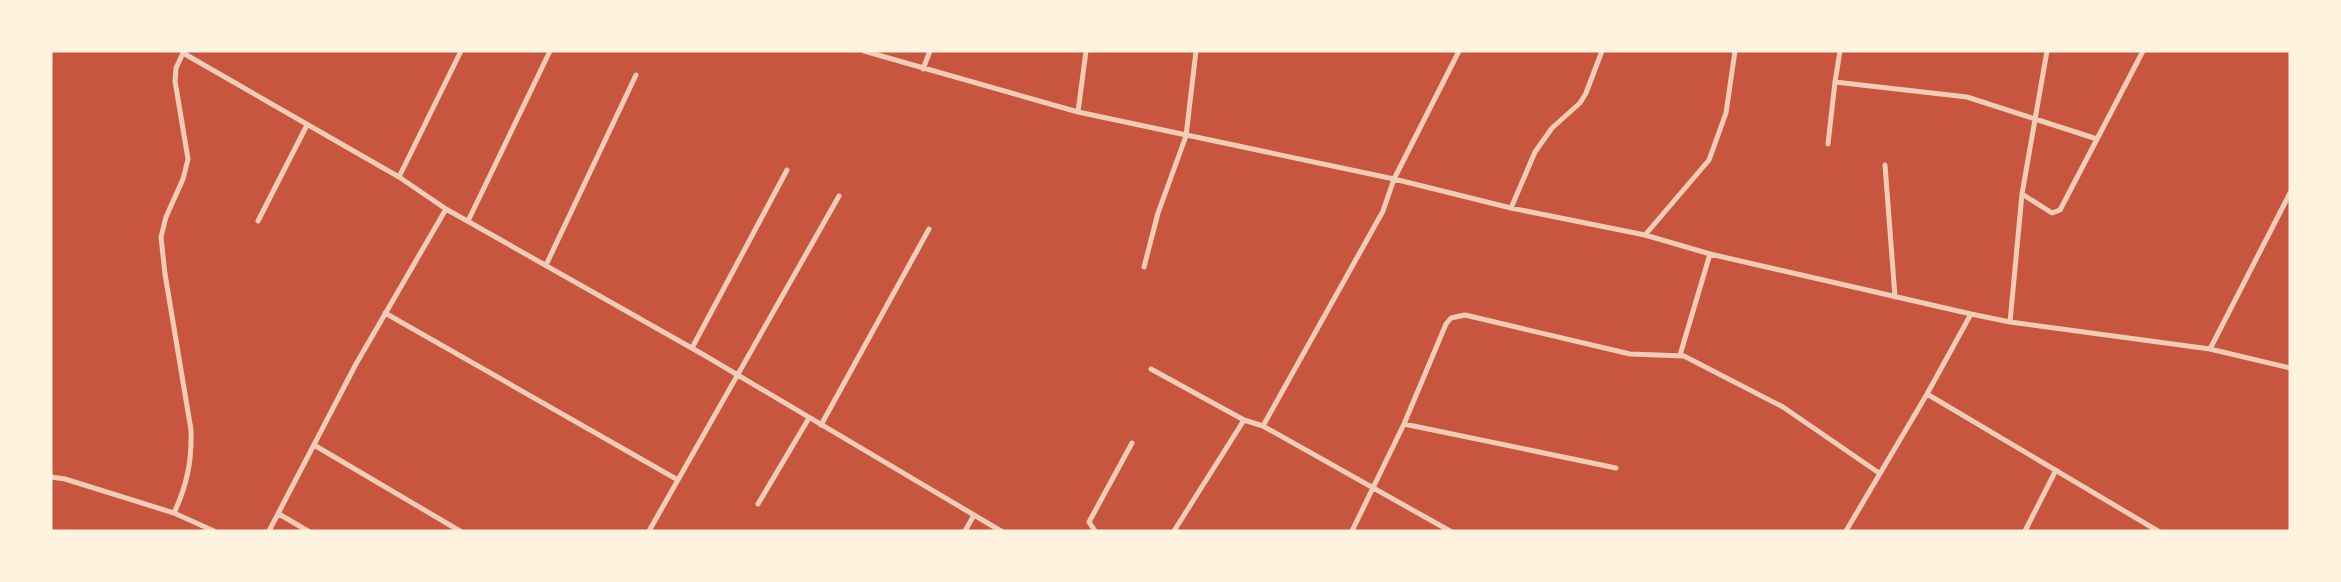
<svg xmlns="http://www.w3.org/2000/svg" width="2341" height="582" font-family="'Open Sans',sans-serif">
<rect width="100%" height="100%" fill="#c8553d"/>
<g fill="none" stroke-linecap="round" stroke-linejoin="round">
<!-- minor -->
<path stroke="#f1ccb7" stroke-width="5" d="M183,51V53L399,177L446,209L704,355L1001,531
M864,51L1078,112L1394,179L1511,208L1645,235L1710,254L1971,314L2010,322L2210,349L2290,368
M183,53L176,68L175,81L188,159L183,179L166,217L161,237L165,274L191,430C192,461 187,485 174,513L214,531
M923,69L930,51
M1835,82L1840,51
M1078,112L1086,51
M1828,144L1835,82L1967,97L2097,139
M1885,165L1895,297
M399,177L461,51
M2022,194L2052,213L2060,210L2143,51
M1511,208L1535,152L1552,128L1580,103L1586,93L1602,51
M258,221L307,125
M468,221L550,51
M1645,235L1709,160L1726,113L1735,51
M546,265L636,75
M1144,267L1158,213L1186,136L1196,51
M385,313L678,480
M2010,322L2022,194L2047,51
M692,348L787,170
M2210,349L2290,193
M1680,355L1710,254
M1151,369L1244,420
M1927,394L2158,531
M1404,424L1616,468
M821,425L929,229
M1263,426L1450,531
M314,445L460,531
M51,477L65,479L174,513
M758,504L809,418
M279,514L308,531
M269,531L356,364L446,209
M649,531L839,196
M965,531L974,515
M1095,531L1089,522L1132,443
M1174,531L1244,420L1263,426L1373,229L1383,211L1394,179L1459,51
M1352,531L1404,424L1446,324L1451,318L1465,315L1630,354L1684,356L1783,407L1879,473
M1846,531L1927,394L1971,314
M2025,531L2056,470"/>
</g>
<!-- border -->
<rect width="2341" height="582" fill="none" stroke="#fff3e0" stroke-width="105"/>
</svg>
